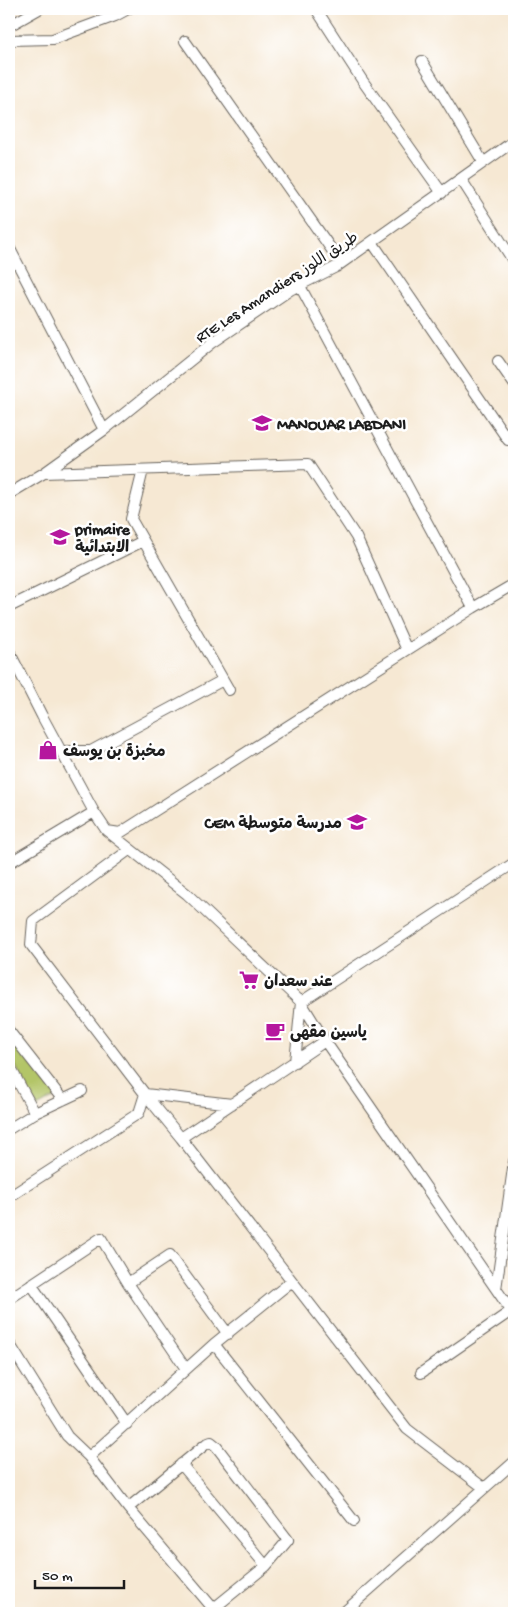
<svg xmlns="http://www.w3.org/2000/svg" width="523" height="1622" font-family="'Gochi Hand','Playpen Sans Arabic',sans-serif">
<rect width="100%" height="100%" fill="#fff"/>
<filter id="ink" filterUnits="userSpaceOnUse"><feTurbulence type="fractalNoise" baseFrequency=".02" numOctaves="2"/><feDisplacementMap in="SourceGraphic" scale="10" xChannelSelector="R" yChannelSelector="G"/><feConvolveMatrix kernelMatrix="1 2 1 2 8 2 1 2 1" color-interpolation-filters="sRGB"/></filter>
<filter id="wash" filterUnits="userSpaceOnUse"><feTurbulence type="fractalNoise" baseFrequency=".0096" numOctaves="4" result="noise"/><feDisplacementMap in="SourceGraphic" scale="20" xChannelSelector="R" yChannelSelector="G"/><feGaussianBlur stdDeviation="1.12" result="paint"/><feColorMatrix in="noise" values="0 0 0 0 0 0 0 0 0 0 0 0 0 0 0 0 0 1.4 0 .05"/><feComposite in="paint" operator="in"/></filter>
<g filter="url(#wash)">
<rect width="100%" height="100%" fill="#f6e8d3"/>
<!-- green -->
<path fill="#b3c568" stroke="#687042" d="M9,1027L61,1094L37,1107L9,1053Z"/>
</g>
<g filter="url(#ink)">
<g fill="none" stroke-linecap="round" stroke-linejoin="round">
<defs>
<path id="street" d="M316,9L362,80L442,193
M9,26L39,9
M9,40L53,39L115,16L128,9
M185,41L341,263
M422,61L483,162
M461,179L514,262
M372,242L508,440
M9,247L104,430
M300,286L473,608
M498,361L514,384
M143,470L131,519L229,690
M44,473L308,464L356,537L407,650
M9,494L44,473L104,430L212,343L290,290L336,267L514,141
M9,607L143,541
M9,651L42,716L94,812L106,830L187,894L301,1002L325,1041L514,1315
M61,751H91L223,680
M107,831L120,833L473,608L514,584
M9,863L94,812
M9,1031L63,1100
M295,1062L301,1002L514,863
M9,1065L35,1113
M145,1094L181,1138L407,1429L484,1488
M145,1094L232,1104
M9,1129L35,1113L82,1091
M181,1138L325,1041
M9,1197L139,1113L145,1094L31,945L33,921L129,850
M128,1283L170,1255L228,1334
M31,1284L127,1424
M496,1289L514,1161
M9,1299L101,1238L128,1283L186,1369
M9,1343L67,1436L89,1457L128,1508L217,1613
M214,1344L354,1521
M421,1373L511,1311
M89,1457L214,1344L292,1281
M181,1464L266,1566
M128,1508L206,1444L211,1442L216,1446L288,1540L266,1566L213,1609
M343,1613L514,1462"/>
</defs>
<!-- street casing -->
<use href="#street" stroke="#68635c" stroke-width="12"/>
<!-- street -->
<use href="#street" stroke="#fff" stroke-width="10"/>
</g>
</g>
<!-- icons -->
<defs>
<symbol id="school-bare" viewBox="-9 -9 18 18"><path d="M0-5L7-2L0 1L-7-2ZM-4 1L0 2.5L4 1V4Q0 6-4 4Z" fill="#b5179e" stroke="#fff" stroke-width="2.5" paint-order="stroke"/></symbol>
<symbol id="shop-bare" viewBox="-9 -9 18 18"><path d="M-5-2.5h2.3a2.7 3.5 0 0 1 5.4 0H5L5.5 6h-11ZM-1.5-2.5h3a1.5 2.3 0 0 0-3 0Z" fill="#b5179e" stroke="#fff" stroke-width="2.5" paint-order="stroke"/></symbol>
<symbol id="supermarket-bare" viewBox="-9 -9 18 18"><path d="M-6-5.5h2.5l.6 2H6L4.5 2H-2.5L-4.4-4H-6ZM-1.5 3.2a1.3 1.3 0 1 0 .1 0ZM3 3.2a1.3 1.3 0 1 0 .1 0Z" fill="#b5179e" stroke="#fff" stroke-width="2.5" paint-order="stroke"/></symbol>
<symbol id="cafe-bare" viewBox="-9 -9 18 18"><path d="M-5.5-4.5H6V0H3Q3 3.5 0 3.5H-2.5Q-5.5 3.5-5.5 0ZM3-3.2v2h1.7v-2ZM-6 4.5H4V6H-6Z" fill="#b5179e" stroke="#fff" stroke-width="2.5" paint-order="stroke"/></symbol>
</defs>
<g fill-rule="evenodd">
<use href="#school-bare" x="248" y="409" width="28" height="28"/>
<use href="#school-bare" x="46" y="523" width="28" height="28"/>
<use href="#shop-bare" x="34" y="736" width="28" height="28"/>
<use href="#school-bare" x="343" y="808" width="28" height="28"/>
<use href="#supermarket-bare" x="235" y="966" width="28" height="28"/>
<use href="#cafe-bare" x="261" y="1017" width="28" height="28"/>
</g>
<g text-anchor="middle" stroke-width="5" stroke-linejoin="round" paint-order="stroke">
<!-- street labels -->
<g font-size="16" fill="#1c1c1c" stroke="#fff">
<text transform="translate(276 286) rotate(-33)" y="6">RTE Les Amandiers طريق اللوز</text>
</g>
<!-- poi labels -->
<g font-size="16" font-weight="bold" fill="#1c1c1c" stroke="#fff" text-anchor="start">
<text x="277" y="429">MANOUAR LABDANI</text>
<text x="75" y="534">primaire<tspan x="75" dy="18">الابتدائية</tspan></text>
<text x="63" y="756">مخبزة بن یوسف</text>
<text x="342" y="828" text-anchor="end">CEM مدرسة متوسطة</text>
<text x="264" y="986">عند سعدان</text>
<text x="290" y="1037">ياسين مقهى</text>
</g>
</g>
<!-- margin -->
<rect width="523" height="1622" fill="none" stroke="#fff" stroke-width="30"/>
<!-- scale -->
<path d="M35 1580v8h89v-8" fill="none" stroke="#1c1c1c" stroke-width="2.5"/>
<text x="42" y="1580" font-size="15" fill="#1c1c1c" stroke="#ffffff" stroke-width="4" paint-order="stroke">50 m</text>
</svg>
